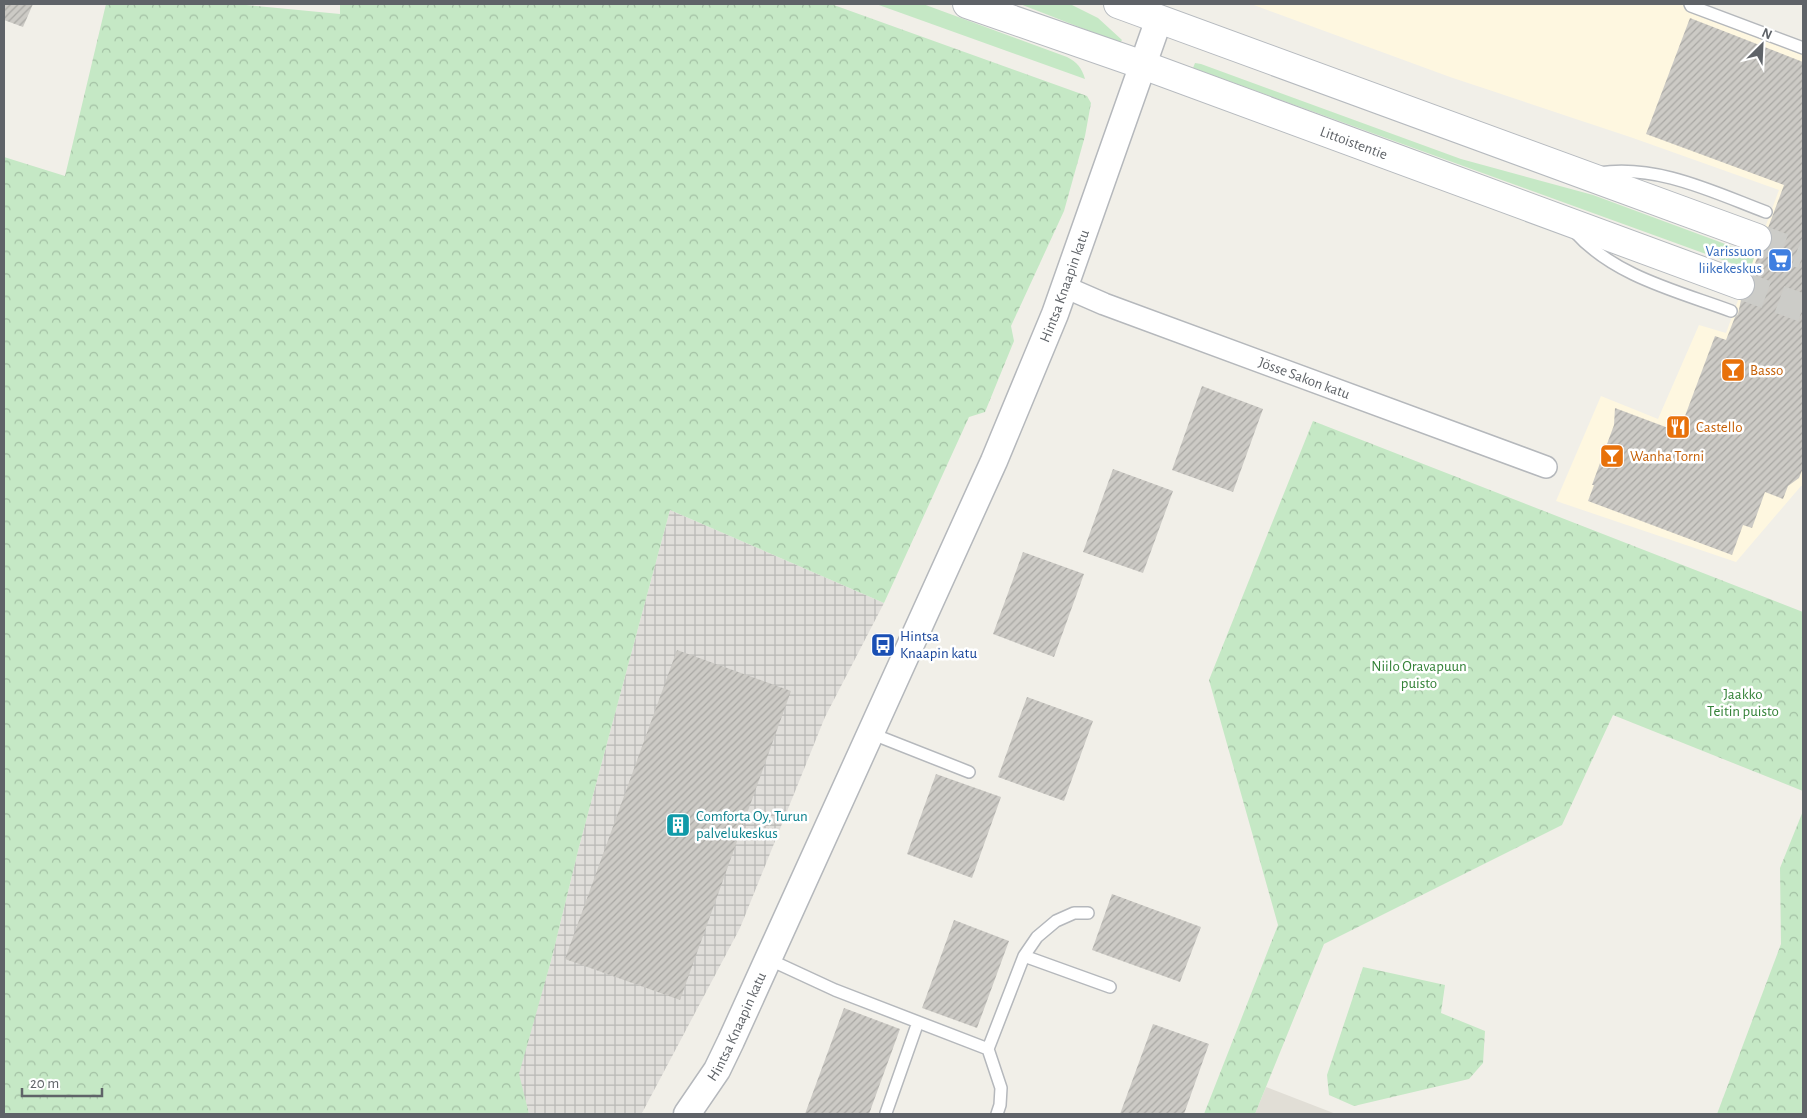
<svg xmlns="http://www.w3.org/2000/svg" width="1807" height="1118" font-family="'Alegreya Sans',sans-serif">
<defs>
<pattern id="industrial-grid" width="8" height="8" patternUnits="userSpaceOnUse" patternTransform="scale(1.25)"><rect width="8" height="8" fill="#e0deda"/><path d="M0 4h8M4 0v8" fill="none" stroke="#b9b8b5"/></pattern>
<pattern id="forest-crowns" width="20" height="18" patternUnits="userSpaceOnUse" patternTransform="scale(1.25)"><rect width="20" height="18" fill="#c5e8c5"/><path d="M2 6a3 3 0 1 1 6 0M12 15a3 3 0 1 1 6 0" fill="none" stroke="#a3c0a4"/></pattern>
<pattern id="building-hatch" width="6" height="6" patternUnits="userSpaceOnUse" patternTransform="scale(1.25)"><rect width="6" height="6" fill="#cccac5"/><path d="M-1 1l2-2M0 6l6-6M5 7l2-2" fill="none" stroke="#a9a8a4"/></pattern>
</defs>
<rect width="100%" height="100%" fill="#f1efe8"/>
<!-- commercial -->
<path fill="#fef7e0" d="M1251,4H1702L1803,41V486H1801L1736,562L1556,501L1601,396L1658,419L1699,325L1726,333L1779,190L1633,138L1450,77Z"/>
<!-- industrial -->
<path fill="url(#industrial-grid)" d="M670,510L884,603L825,717L740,928L642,1113L529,1114L518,1074L551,961L579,847Z"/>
<!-- education -->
<path fill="#e1ded6" d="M1266,1087L1336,1114H1255Z"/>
<!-- grass -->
<path fill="#c5e8c5" d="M876,4H923L1067,57C1077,62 1082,68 1085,79Z
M1020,4H1070L1098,18L1122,40L1120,43Z
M1195,63L1201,64L1461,159L1593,195L1755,255L1750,270L1193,68Z"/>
<!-- forest -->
<path fill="url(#forest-crowns)" d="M106,4H236L340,14V4H831L1087,96L1091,103L1085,136L1064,211L1011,326L1014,341L985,412L969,417L884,603L670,510L579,847L551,961L519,1074L529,1114H4V157L65,176Z
M1313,421L1803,612V791L1613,715L1562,825L1324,944L1255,1114H1204L1278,925L1209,680Z
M1803,811V1114H1717L1781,944L1780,868Z
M1363,967L1445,985L1441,1013L1485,1031L1483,1063L1469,1079L1354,1106L1329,1095L1327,1075Z"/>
<!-- building -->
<path fill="url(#building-hatch)" d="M4,4H33L23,27L4,20Z
M1690,18L1803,62V468L1799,478L1788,486L1783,499L1765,492L1752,528L1743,525L1732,555L1588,501L1594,485H1592L1614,425L1615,408L1679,432L1715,336L1726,340L1735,317L1738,314L1741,300L1750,297L1754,291L1755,282L1751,274L1759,253L1767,250L1771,244L1772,235L1768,228L1784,185L1646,134Z
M1202,386L1263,409L1233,492L1172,470Z
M1113,469L1173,491L1143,573L1083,552Z
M1023,552L1084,574L1054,657L993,634Z
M677,650L791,691L680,1000L565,959Z
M1027,697L1093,721L1064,801L998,777Z
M936,774L1001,797L972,878L907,854Z
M1112,894L1201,927L1180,982L1092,950Z
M954,920L1009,941L977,1028L922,1008Z
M844,1008L900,1029L869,1114H805Z
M1153,1024L1209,1044L1184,1114H1120Z"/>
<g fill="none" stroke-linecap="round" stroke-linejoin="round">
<!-- secondary-tunnel -->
<path stroke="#ccccc8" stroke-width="28" stroke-dasharray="28 14" stroke-linecap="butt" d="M1757,238L1803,255
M1740,285L1803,308"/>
<defs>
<path id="service" d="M1690,4L1691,6L1803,48
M1599,173C1657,164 1713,192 1766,212
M1575,232C1614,276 1677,291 1731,311
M870,733L969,772
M1024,956L1110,987
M768,959L835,990L988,1049
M886,1113L918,1022
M997,1114L1000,1105L1001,1088L988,1049L1024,956L1037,937L1056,921L1074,913H1088"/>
<g id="minor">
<path id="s1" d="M1065,287L1104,304L1546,467"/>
</g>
<g id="tertiary">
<path id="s2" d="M687,1114L717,1070L731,1041L994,461L1055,314L1159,19"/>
</g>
<g id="secondary">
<path id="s3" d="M967,4L1143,65L1740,285"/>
<path d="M1118,4L1757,238"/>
</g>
</defs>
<!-- service casing -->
<use href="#service" stroke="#b5b8bc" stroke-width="14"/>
<!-- minor casing -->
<use href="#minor" stroke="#b5b8bc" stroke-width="24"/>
<!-- tertiary casing -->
<use href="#tertiary" stroke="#b5b8bc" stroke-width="29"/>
<!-- secondary casing -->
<use href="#secondary" stroke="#b6babf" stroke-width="30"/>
<!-- service -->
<use href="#service" stroke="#fff" stroke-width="11"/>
<!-- minor -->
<use href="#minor" stroke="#fff" stroke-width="21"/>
<!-- tertiary -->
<use href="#tertiary" stroke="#fff" stroke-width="26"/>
<!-- secondary -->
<use href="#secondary" stroke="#fff" stroke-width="28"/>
</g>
<!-- icons -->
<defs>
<symbol id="supermarket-square" viewBox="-11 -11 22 22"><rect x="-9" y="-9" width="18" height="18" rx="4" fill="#3f7fe0" stroke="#fff"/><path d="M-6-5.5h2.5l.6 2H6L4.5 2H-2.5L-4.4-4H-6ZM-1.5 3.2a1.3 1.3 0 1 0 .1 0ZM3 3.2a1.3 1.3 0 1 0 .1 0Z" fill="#fff"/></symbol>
<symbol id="bar-square" viewBox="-11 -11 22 22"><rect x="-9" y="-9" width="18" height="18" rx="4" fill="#e8710a" stroke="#fff"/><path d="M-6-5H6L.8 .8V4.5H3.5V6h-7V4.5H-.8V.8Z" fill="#fff"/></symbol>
<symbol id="restaurant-square" viewBox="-11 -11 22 22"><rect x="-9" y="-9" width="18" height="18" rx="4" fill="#e8710a" stroke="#fff"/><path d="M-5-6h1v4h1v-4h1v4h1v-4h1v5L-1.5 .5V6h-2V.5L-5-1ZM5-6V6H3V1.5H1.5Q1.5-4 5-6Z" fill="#fff"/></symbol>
<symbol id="bus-square" viewBox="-11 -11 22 22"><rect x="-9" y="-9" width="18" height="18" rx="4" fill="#1a4fb4" stroke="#fff"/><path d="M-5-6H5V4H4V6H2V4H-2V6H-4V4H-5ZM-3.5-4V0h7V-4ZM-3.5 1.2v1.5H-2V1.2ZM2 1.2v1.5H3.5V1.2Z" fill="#fff"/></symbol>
<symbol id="building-square" viewBox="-11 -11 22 22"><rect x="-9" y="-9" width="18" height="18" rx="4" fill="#0f9aa8" stroke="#fff"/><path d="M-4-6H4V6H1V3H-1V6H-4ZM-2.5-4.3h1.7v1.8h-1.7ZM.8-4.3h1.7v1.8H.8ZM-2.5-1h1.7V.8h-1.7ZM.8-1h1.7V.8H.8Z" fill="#fff"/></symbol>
</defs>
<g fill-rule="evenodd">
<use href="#supermarket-square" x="1766" y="246" width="28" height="28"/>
<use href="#bar-square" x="1719" y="356" width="28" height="28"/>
<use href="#restaurant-square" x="1664" y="413" width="28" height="28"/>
<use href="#bar-square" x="1598" y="442" width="28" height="28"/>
<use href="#bus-square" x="869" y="631" width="28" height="28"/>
<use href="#building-square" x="664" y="811" width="28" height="28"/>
</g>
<g text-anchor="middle" stroke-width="5" stroke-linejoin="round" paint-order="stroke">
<!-- street labels -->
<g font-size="15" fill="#5f6368" stroke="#fff">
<text dy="5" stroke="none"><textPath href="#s3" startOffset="411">Littoistentie</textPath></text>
<text dy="5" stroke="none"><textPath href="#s2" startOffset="911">Hintsa Knaapin katu</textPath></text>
<text dy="5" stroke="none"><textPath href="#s1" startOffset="256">Jösse Sakon katu</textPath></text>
<text dy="5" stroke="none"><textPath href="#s2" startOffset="101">Hintsa Knaapin katu</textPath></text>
</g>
<!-- shop labels -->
<g font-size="15" fill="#366cbe" stroke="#fff" text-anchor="end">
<text x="1762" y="256">Varissuon<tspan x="1762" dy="17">liikekeskus</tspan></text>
</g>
<!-- food labels -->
<g font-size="15" fill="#c56008" stroke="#fff" text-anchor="start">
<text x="1750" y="375">Basso</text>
<text x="1696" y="432">Castello</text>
<text x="1630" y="461">Wanha Torni</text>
</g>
<!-- transit labels -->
<g font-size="15" fill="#164399" stroke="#fff" text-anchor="start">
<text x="900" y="641">Hintsa<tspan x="900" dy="17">Knaapin katu</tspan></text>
</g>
<!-- park labels -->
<g font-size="15" fill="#348238" stroke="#fff">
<text x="1419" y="671">Niilo Oravapuun<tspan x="1419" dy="17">puisto</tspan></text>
<text x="1743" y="699">Jaakko<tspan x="1743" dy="17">Teitin puisto</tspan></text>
</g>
<!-- culture labels -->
<g font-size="15" fill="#0d838f" stroke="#fff" text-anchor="start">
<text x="696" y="821">Comforta Oy, Turun<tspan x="696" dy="17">palvelukeskus</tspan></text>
</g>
</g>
<!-- border -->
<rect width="1807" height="1118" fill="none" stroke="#5f6368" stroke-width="10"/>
<!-- north arrow -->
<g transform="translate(1762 45) rotate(24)" stroke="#ffffff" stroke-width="4" paint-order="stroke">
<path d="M0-4L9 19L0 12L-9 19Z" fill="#5f6368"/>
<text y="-8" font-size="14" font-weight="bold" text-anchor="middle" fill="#5f6368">N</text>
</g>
<!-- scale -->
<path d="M22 1088v8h80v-8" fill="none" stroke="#5f6368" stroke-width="2.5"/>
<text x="30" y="1088" font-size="15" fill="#5f6368" stroke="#ffffff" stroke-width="4" paint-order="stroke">20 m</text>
</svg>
